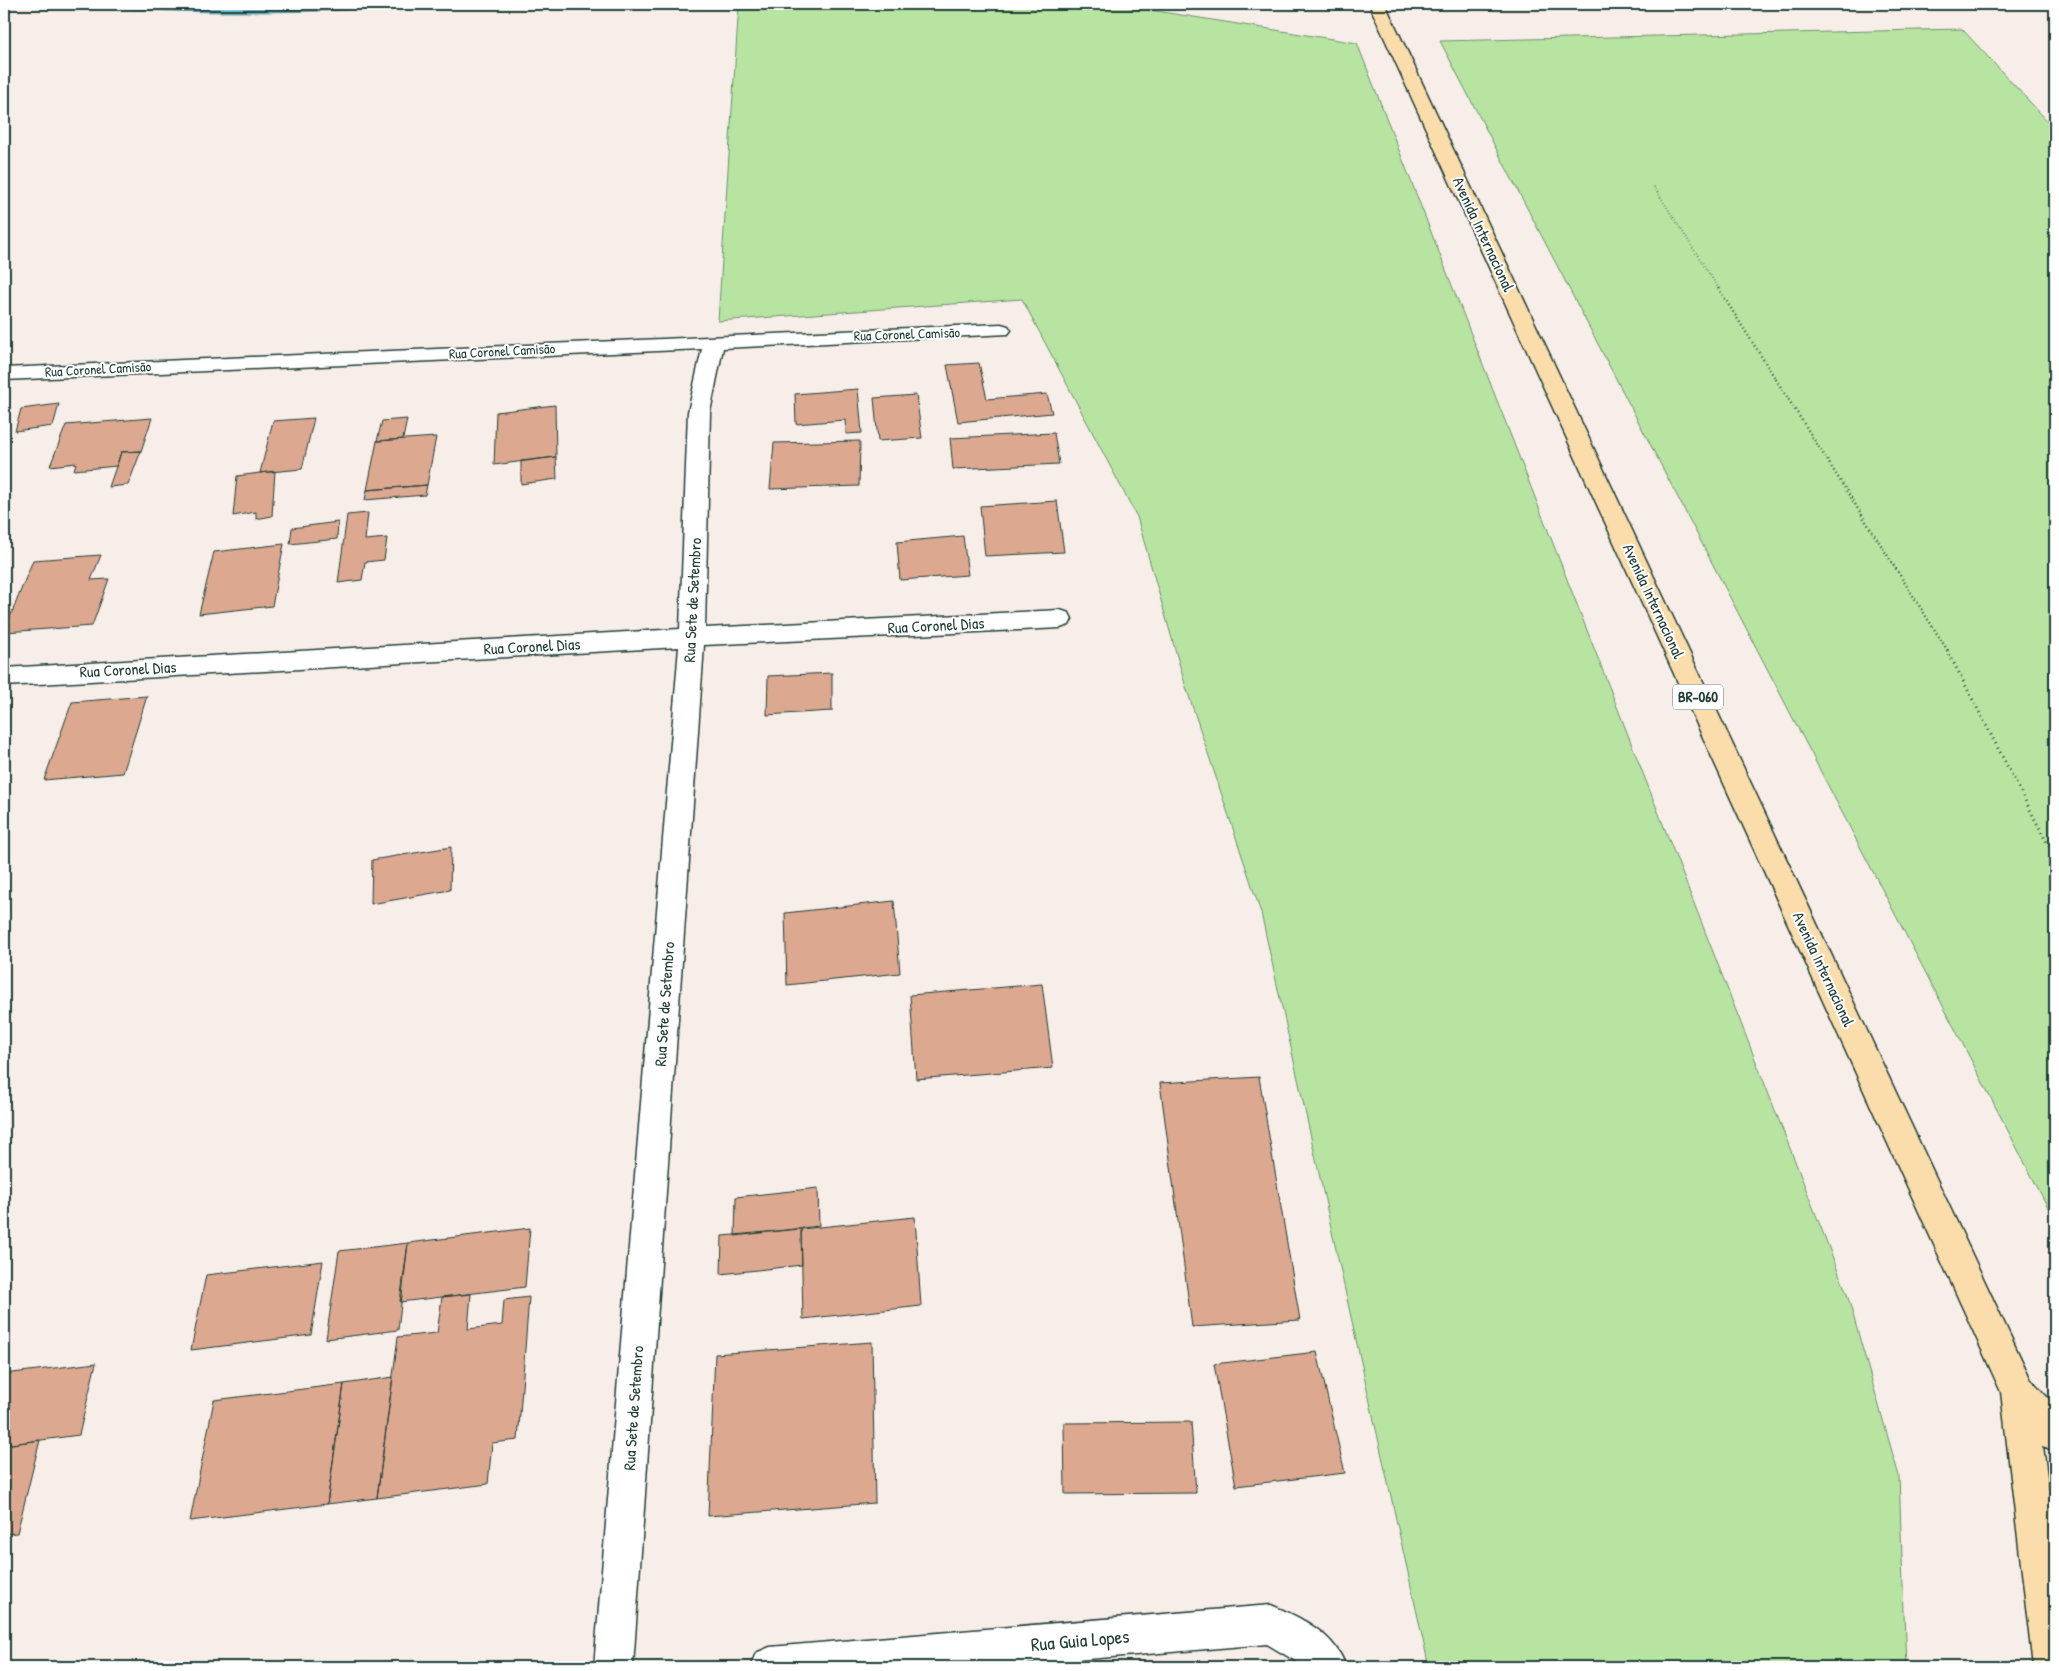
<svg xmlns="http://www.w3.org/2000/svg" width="2059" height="1671" font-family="'Patrick Hand',sans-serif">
<rect width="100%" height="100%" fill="#f8eee9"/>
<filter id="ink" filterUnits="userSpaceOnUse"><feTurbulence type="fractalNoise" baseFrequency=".02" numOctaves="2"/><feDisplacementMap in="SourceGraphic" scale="10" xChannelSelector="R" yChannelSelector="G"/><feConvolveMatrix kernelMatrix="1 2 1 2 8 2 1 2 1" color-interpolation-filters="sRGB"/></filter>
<g filter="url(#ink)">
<!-- green -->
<path fill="#b8e4a2" stroke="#6c906b" d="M739,4H1112L1357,43L1847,1294L1899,1476L1906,1667H1429L1261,913L1185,684L1137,517L1022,299L718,321Z
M1962,29L2055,129V370L2051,374L2055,392V1221L1440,41Z"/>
<!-- water -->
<path fill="#80cae1" stroke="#59929c" d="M85,4H426C365,10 305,12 244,12C191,12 138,11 85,4Z"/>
<!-- building -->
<path fill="#dca890" stroke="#1f3d34" d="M979,363L987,399L1047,394L1052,413L958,422L947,365Z
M858,389L862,433L846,434L845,420L796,424L795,394Z
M916,395L922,438L878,441L874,398Z
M59,404L53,426L15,431L21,409Z
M555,405L556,457L494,465L496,412Z
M152,418L141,451L121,452L117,466L74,470L76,463L50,466L66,425Z
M314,418L302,469L260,473L273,421Z
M407,419L403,439L377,441L382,421Z
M1054,433L1059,464L953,469L950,438Z
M436,437L427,485L367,490L377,441Z
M860,441L859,486L770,489L774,443Z
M141,451L128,485L109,487L121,452Z
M556,457L557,479L521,484V461Z
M275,471L272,516L256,519V512L233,516L237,476Z
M427,485L425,495L365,500L367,490Z
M1057,501L1064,552L985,556L980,506Z
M368,513L365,540L387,538L384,560L365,562L362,580L338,583L347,515Z
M338,522L337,539L290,544L292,528Z
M963,536L968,575L900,580L897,542Z
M284,544L272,606L199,614L214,552Z
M101,555L91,580L109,579L92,626L4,632L33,560Z
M832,673V711L767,715L768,676Z
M147,696L123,773L44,780L72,702Z
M451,847L450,890L371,904L372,860Z
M894,901L900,973L787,985L785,913Z
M1042,984L1053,1068L916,1079L910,995Z
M1259,1077L1300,1320L1192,1327L1160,1083Z
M818,1188L819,1226L735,1236L736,1197Z
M915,1217L921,1306L803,1319L801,1229Z
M530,1228L525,1287L400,1302L408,1243Z
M801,1229L802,1265L721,1274L722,1236Z
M408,1243L398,1330L326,1339L339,1251Z
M323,1261L311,1335L191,1350L206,1275Z
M471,1294L468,1329L502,1325L504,1300L529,1297L518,1440L492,1443L488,1484L377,1498L398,1337L437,1333L442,1297Z
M872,1342L875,1503L708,1516L715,1354Z
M1317,1352L1345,1473L1236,1486L1214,1364Z
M96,1363L79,1435L4,1445V1374Z
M393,1377L377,1498L327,1504L344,1384Z
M344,1384L327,1504L190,1521L214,1400Z
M1191,1422L1196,1493L1065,1494L1064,1423Z
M40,1440L17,1533L4,1534V1445Z"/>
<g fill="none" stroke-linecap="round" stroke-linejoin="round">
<defs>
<path id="street" d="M1001,324L1008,326L1011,330L1008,334L723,348L710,412L705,628L1060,610L1069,613L1072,619L1069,625L1060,628L704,645L633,1667H594L679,647L4,686V668L680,629L688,412L702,349L4,380V368Z
M1271,1605C1302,1618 1335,1634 1346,1667H1303L1299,1663L1267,1644L993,1667H750L756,1653L770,1647Z"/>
<path id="primary" d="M1369,4H1385L2030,1378L2055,1406V1451L2043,1446L2055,1537V1667H2033L2001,1392Z"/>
</defs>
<!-- street casing -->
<use href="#street" stroke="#1f3d34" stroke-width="3"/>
<!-- primary casing -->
<use href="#primary" stroke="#1f3d34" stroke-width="3"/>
<!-- path-far2 -->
<path stroke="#1f3d34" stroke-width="2" stroke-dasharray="0.5 2.5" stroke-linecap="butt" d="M1654,187L1719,289"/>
<!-- path-far1 -->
<path stroke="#1f3d34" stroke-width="2.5" stroke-dasharray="1 3" stroke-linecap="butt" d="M1718,288L1948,651"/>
<!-- path -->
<path stroke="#1f3d34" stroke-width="3" stroke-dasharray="1 4" stroke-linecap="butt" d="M1947,650L2055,858"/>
<!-- street -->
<use href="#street" fill="#fff" fill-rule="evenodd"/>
<!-- primary -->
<use href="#primary" fill="#fbddab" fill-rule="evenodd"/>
</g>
</g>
<g text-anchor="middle" stroke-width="4" stroke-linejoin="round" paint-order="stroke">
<!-- far-street labels -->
<g font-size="14" fill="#1f3d34" stroke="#fff">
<text transform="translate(907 334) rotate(-2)" y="5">Rua Coronel Camisão</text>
<text transform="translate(502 351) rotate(-3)" y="5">Rua Coronel Camisão</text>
<text transform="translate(98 369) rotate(-3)" y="5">Rua Coronel Camisão</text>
</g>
<!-- shield labels -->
<rect fill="#fff" stroke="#627771" stroke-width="1" x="1673" y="684.5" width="50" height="25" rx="4"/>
<g font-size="15" font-weight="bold" fill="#1f3d34">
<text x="1698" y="702">BR-060</text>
</g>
<!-- street labels -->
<g font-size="16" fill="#1f3d34" stroke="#fff">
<text transform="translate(1484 234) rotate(65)" y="6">Avenida Internacional</text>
<text transform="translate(692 600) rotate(-87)" y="6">Rua Sete de Setembro</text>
<text transform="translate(1654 601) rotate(65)" y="6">Avenida Internacional</text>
<text transform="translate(936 625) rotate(-3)" y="6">Rua Coronel Dias</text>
<text transform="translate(532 646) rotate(-3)" y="6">Rua Coronel Dias</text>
<text transform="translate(128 669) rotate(-3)" y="6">Rua Coronel Dias</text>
<text transform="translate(1824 969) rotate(65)" y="6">Avenida Internacional</text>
<text transform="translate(664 1004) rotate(-86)" y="6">Rua Sete de Setembro</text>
<text transform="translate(633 1408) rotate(-86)" y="6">Rua Sete de Setembro</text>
</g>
<!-- near-street labels -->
<g font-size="19" fill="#1f3d34" stroke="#fff">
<text transform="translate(1080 1640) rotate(-5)" y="7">Rua Guia Lopes</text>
</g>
</g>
<!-- margin -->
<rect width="2059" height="1671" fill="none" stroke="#fff" stroke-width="20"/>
<rect x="10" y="10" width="2039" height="1651" fill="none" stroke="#1f3d34" stroke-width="2" filter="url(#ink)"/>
</svg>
